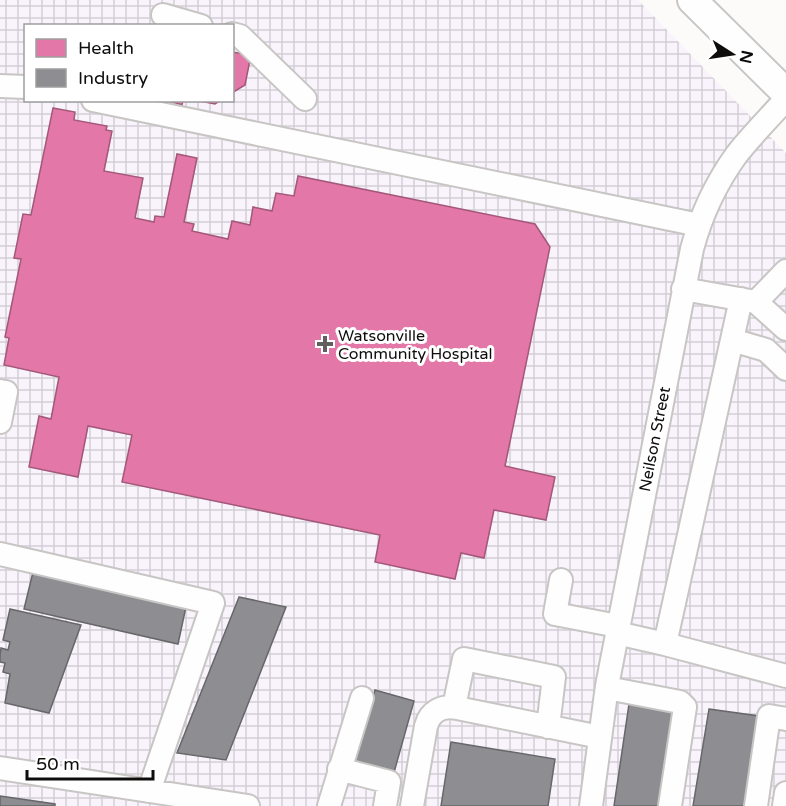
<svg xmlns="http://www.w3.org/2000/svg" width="786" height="806" font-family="'Varela Round',sans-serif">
<defs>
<pattern id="industrial-grid" width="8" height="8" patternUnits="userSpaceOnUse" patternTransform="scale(1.5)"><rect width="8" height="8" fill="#f9f3fc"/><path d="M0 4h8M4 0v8" fill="none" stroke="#d4cfd7"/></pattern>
</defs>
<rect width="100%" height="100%" fill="#fdfbf9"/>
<!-- industrial -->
<path fill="url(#industrial-grid)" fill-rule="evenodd" d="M0,0H638L786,153V806H0ZM26,26H232V100H26Z"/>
<!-- health -->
<path fill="#e377a8" stroke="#a35779" stroke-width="1.5" d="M232,52L251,55L245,85L232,93Z
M166,100H183L182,105Z
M195,100H221L215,104Z
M53,108L75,112L74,120L107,126L106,130L112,131L104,171L143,178L135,218L154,222L155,216L164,217L177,154L197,158L184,222L194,224L192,231L228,239L232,221L250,225L253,207L272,211L276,193L294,196L298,176L535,224L550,247L505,466L555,477L546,520L494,510L484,558L461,553L455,579L375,562L380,535L122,482L132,435L88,426L78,477L29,467L39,416L51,419L59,377L4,365L9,338L5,337L21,259L14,258L23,214L31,215Z"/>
<!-- industry -->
<path fill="#8d8d92" stroke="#67676a" stroke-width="1.5" d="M34,568L187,602L178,644L24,609Z
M239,597L286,607L226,760L177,753Z
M10,609L81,625L49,713L5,703L10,674L3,672L5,663L0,662V655L1,648L8,650L10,642L3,640Z
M375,690L414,701L393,776L349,765L355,745L360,746Z
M629,704L674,712L659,806H614Z
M709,709L759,716L745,806H693Z
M451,742L555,759L548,806H441Z
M0,796L55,804V806H0Z"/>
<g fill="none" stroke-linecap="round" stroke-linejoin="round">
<defs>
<path id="minor" d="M163,15L201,26
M232,34L240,36L305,99
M0,86L26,87
M93,100L699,225
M683,289L756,302L786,329
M741,299L665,644L786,676
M756,302L786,271
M732,340L766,350L786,369
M0,391L6,392L0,422
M0,554L213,603L149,791
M561,580L555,614L618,626
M617,633L665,644
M607,688L680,702L685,707L670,806
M454,707L464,659L554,677L548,727
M0,768L248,806
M339,769L389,782L385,806
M329,806L362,698
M412,806L426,726C430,711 442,705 457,708L600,737
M591,806L607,686L692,249C701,215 716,183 737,154C752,135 770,117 786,99
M756,806L769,716L786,719
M784,806L786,793"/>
<path id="major" d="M692,0L786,93"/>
</defs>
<!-- minor casing -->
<use href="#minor" stroke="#c7c6c4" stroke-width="26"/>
<!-- major casing -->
<use href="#major" stroke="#c7c6c4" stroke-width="32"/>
<!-- minor -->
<use href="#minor" stroke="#fffefe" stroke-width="22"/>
<!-- major -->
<use href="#major" stroke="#fffefe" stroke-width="28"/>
</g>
<!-- markers -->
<path fill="#62605f" stroke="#fff" stroke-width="2" d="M322 335h6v6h6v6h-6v6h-6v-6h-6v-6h6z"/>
<g text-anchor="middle" stroke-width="6" stroke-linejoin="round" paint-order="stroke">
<!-- poi labels -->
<g font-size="16" fill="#0f0d0c" stroke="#fff" text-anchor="start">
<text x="338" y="341">Watsonville<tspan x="338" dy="18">Community Hospital</tspan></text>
</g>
<!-- street labels -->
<g font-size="16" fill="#0f0d0c" stroke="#fff">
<text transform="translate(654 439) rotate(-79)" y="6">Neilson Street</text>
</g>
</g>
<!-- legend -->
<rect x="24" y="24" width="210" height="78" fill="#ffffff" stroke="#9f9e9e" stroke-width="1.5"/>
<rect x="36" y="39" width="30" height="18" fill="#e377a8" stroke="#9f9e9e" stroke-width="1.5"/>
<text x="78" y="54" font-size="18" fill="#0f0d0c">Health</text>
<rect x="36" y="69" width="30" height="18" fill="#8d8d92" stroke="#9f9e9e" stroke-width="1.5"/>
<text x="78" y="84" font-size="18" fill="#0f0d0c">Industry</text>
<!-- north arrow -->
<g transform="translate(732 54) rotate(102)" stroke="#ffffff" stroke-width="4.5" paint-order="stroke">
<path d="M0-4.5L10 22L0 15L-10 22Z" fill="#0f0d0c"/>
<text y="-9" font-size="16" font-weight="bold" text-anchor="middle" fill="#0f0d0c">N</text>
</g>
<!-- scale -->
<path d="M27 770v9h126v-9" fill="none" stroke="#0f0d0c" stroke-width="3"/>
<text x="36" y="770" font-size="18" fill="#0f0d0c" stroke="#ffffff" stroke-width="4.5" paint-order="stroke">50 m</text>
</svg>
